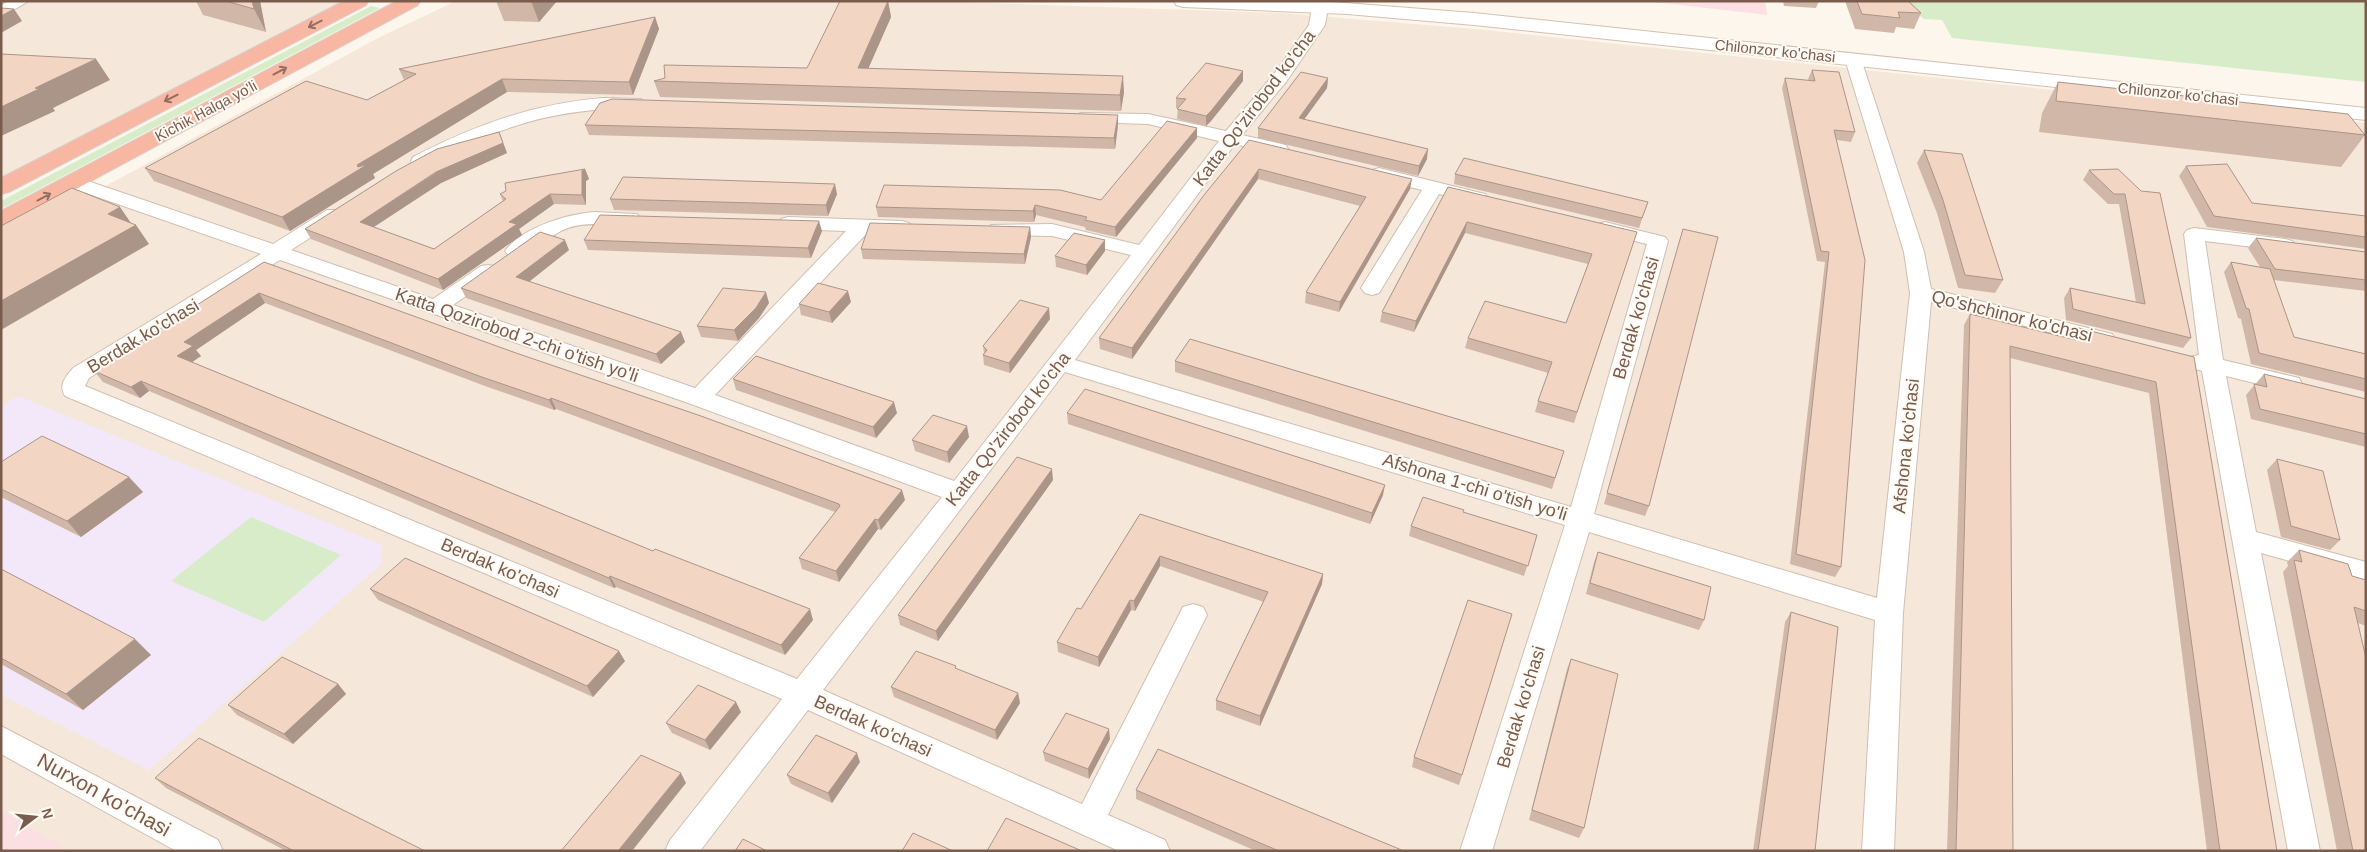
<svg xmlns="http://www.w3.org/2000/svg" width="2367" height="852" font-family="Helvetica,sans-serif">
<rect width="100%" height="100%" fill="#fdf6ec"/>
<!-- residential -->
<path fill="#f5e8da" d="M1,1H350L1,181Z
M456,1H928L1282,13L1487,30L2366,123V851H1V243L378,38Z"/>
<!-- education -->
<path fill="#f3e8fa" d="M18,396L382,545L381,564L149,770L1,695V407Z"/>
<!-- medical -->
<path fill="#fbdfe3" d="M1644,1H1765L1767,15L1751,13Z
M1,811L70,851H1Z"/>
<!-- green -->
<path fill="#d8ecc9" d="M1903,1H2366V82L1952,38L1942,20L1924,19Z
M371,6L380,8L1,209V201Z
M251,517L341,555L264,622L171,581Z"/>
<g fill="none" stroke-linecap="round" stroke-linejoin="round">
<defs>
<path id="street" d="M9,1H29L1,17V5Z
M1313,1H1329L1325,25L1286,82L1242,135L1286,145L1288,149L1286,153L1279,155L1235,144L1075,360L1571,507L1647,244L1598,232L1595,228L1598,224L1605,222L1665,237L1668,241L1594,514L1877,598L1910,293L1904,252L1845,59L1847,55H1859L1861,59L1924,252L1931,289L2112,334L2115,339L2112,344L2104,346L1931,302L1903,613L1894,851H1862L1875,620L1589,532L1492,851H1460L1565,525L1065,372L823,690L1082,804L1183,607L1193,604L1203,607L1207,615L1108,815L1165,840L1170,851H1119L808,710L700,851H665L670,840L782,699L65,396C58,384 66,377 73,368L261,254L66,186L63,182L66,178L73,176L273,244L327,210H341L344,214L341,218L291,250L433,299L481,266L488,265L495,266L498,271L495,276L453,305L695,388L846,231L788,229L781,227L778,223L781,219L788,217L902,221L909,223L912,227L909,231L868,232L715,395L954,481L1131,255L1052,236L998,235L991,233L988,229L991,225L1052,224L1139,245L1219,141L1148,124L1086,122L1080,121L1077,117L1080,113L1148,114L1226,131L1274,74L1309,25ZM280,260L691,404L942,497L797,679L85,386L89,378Z
M604,98L641,99L644,103L641,107L635,108C552,109 500,126 427,165H413L411,161L413,157C475,125 535,103 604,98Z
M1379,168L1485,194L1488,198L1485,202L1478,204L1439,194L1379,293L1372,295L1365,293L1361,288L1422,190L1372,178L1369,174L1372,170Z
M594,212L637,214L640,218L637,222C613,228 587,219 563,230C546,238 527,260 508,255L505,251C521,228 567,214 594,212Z
M2194,228L2285,239L2292,241L2295,245L2292,249L2285,251L2205,241L2223,360L2299,378L2302,384L2299,390L2291,392L2226,376L2256,532L2366,562V582L2261,553L2320,851H2288L2202,371L2189,367L2186,362L2189,357L2199,355L2184,234L2187,230Z
M1,726L218,840L223,851H176L1,754Z"/>
<path id="secondary" d="M1174,1H1319L1474,13L2366,108V120L1474,25L1347,14L1183,7L1176,5Z"/>
<path id="highway" d="M344,1H368L366,5L9,192L1,194V178Z
M397,1H420L418,5L9,225L1,227V211Z"/>
</defs>
<!-- street casing -->
<use href="#street" stroke="#d1beb0" stroke-width="2"/>
<!-- secondary casing -->
<use href="#secondary" stroke="#d6c0b0" stroke-width="2"/>
<!-- highway casing -->
<use href="#highway" stroke="#dad1cd" stroke-width="2"/>
<!-- street -->
<use href="#street" fill="#fff" fill-rule="evenodd"/>
<!-- secondary -->
<use href="#secondary" fill="#fff" fill-rule="evenodd"/>
<!-- highway -->
<use href="#highway" fill="#f7b7a3" fill-rule="evenodd"/>
</g>
<!-- wall -->
<path fill="#d1b7a8" d="M196,1H260L266,32L203,15Z
M496,1H557L539,22L504,21Z
M888,1L891,17L868,69L1124,92L1121,111L660,97L654,81L807,68Z
M1783,1H1819L1816,8L1784,6Z
M1845,1H1908L1921,13L1914,29L1896,27L1894,33L1855,29Z
M655,17L659,29L633,95L507,92L373,174L375,178L290,231L154,181L145,168L367,100L404,80L399,69Z
M1812,70L1855,132L1851,142L1837,140L1841,567L1835,577L1790,564L1825,262L1817,261L1782,88L1785,78L1809,81L1808,79Z
M1243,71V81L1211,121L1206,126L1177,119L1178,108H1176V98Z
M1328,78L1327,88L1304,119L1427,159L1418,176L1258,138V128Z
M2058,82L2365,135L2341,167L2039,132L2042,113Z
M585,125H1118L1115,149L589,135Z
M1197,128V138L1116,237L1086,230L1085,227L1036,215L1034,222L878,217L876,207L1101,200Z
M499,132L507,153L441,183L374,227L434,249L503,201L500,194L585,169L589,179L586,181V205L554,204L519,229L522,235L443,290L311,239L305,229Z
M1249,140L1410,189L1339,312L1305,303L1306,292L1360,206L1258,179L1132,359L1100,349L1099,338Z
M1924,150L2003,280L1995,293L1958,288L1937,213L1917,163Z
M2186,166L2252,203L2366,216V249L2207,227L2179,176Z
M2118,169L2191,338L2183,348L2066,320L2064,298L2070,288L2136,302L2119,204H2108L2083,180L2089,170Z
M1455,174L1648,202L1639,228L1454,184Z
M1448,187L1637,232L1574,423L1535,412L1538,401L1548,373L1465,348L1468,338L1566,323L1588,264L1465,233L1414,332L1380,322L1382,312Z
M837,194L828,216L614,210L610,199Z
M1030,227L1031,237L1025,264L863,259L861,249Z
M1683,229L1649,506L1645,516L1604,504Z
M822,231L811,258L588,250L584,240Z
M2256,238L2366,252V291L2274,280L2294,337L2366,354V392L2251,364L2241,319L2238,318L2224,272L2231,262L2260,267L2248,248Z
M1105,240V251L1087,275L1056,267L1055,256Z
M569,250L529,282L681,332L685,342L661,364L466,298L461,288Z
M264,262L905,500L881,530L878,529L839,582L802,569L799,558L835,512L556,409L554,410L485,386L265,303L196,350L201,356L192,362L813,620L785,655L616,587L614,588L149,391L140,398L103,382L94,371Z
M851,302L832,323L801,315L799,304Z
M769,303L759,318L738,341L701,337L697,326Z
M1970,314L2068,338L2075,327L2194,357L2277,851H2207L2149,393L2010,358L2013,851H1947L1964,325Z
M1050,319L1010,373L984,365L983,355L984,353L983,346Z
M1175,361L1564,451L1552,489L1175,372Z
M2264,374L2366,399V447L2251,419L2246,395Z
M733,379L897,413L876,438L736,390Z
M1067,413L1383,495L1370,524L1068,424Z
M969,437L949,463L915,451L912,440Z
M2277,459L2340,540L2330,550L2281,537L2267,470Z
M1,462L143,492L81,537L1,497Z
M1053,480L938,641L900,625L898,615Z
M1463,512L1537,535L1524,576L1409,536L1411,526Z
M1140,514L1323,574L1322,584L1260,726L1216,710V700L1264,602L1160,566L1135,611L1131,610L1099,667L1058,652L1057,642L1081,609Z
M2299,550L2352,576L2366,580V626L2358,623L2366,851H2337L2283,572L2288,566L2287,562Z
M1598,552L1704,620L1699,630L1586,594L1594,562Z
M1,569L151,655L83,710L1,664Z
M370,589L625,661L593,697L378,600Z
M1791,612L1815,851H1753L1785,622Z
M1512,614L1459,785L1412,767L1414,757Z
M1571,659L1584,828L1579,838L1529,820L1567,669Z
M957,669L1018,693L1020,703L997,740L894,697L891,687Z
M338,684L346,694L293,744L237,715L228,705Z
M741,712L710,750L672,733L666,723Z
M1110,739L1089,779L1045,761L1043,752Z
M860,762L832,803L791,784L787,775Z
M155,778L425,851H286L166,788Z
M1136,790L1404,851H1256L1136,799Z"/>
<!-- shaded-wall -->
<path fill="#aa9588" d="M252,1H260L266,32L254,9Z
M531,1H557L539,22Z
M888,1L891,17L861,85L858,68Z
M14,9L22,21L1,33V16Z
M655,17L659,29L633,95L629,82Z
M96,59L110,80L53,108L55,111L1,136V107L35,88Z
M1243,71V81L1211,121L1206,126V116Z
M1123,76L1124,92L1121,111L1120,95Z
M1328,78L1327,88L1298,128L1299,118Z
M502,79L507,92L373,174L375,178L290,231L282,217L357,165Z
M1118,115V125L1115,149L1114,138Z
M1197,128V138L1116,237L1115,227Z
M499,132L507,153L441,183L366,232L360,222Z
M1428,149L1427,159L1418,176L1419,166Z
M585,169L589,179L586,181V205L582,195V171Z
M1259,169L1258,179L1132,359V348Z
M1412,179L1410,189L1339,312L1340,302Z
M835,184L837,194L828,216L826,205Z
M550,194L554,204L519,229L522,235L443,290L438,279L509,222Z
M1035,205L1036,215L1034,222L1033,211Z
M120,207L133,226L136,225L149,244L1,330V301L108,214Z
M819,221L822,231L811,258L808,248Z
M1467,222L1465,233L1414,332L1416,321Z
M1030,227L1031,237L1025,264L1024,254Z
M565,240L569,250L521,288L516,277Z
M1105,240V251L1087,275L1086,265Z
M848,291L851,302L832,323L829,312Z
M766,292L769,303L759,318L738,341L734,330Z
M259,293L265,303L196,350L201,356L185,367L177,356L184,342Z
M1049,308L1050,319L1010,373L1009,363Z
M681,332L685,342L661,364L656,354Z
M141,381L149,391L140,398L131,387Z
M551,398L556,409L554,410L549,400Z
M894,402L897,413L876,438L873,427Z
M967,426L969,437L949,463L947,452Z
M1052,469L1053,480L938,641L936,631Z
M129,477L143,492L81,537L67,521Z
M1385,485L1383,495L1370,524L1372,513Z
M902,490L905,500L881,530L878,520Z
M875,519L878,529L839,582L836,571Z
M1160,556V566L1135,611L1134,601Z
M1323,574L1322,584L1260,726V716Z
M610,576L616,587L614,588L609,578Z
M1130,600L1131,610L1099,667L1098,657Z
M810,609L813,620L785,655L781,645Z
M135,639L151,655L83,710L66,694Z
M619,651L625,661L593,697L587,686Z
M338,684L346,694L293,744L284,734Z
M1018,693L1020,703L997,740L995,730Z
M736,702L741,712L710,750L705,740Z
M1109,729L1110,739L1089,779L1088,769Z
M857,753L860,762L832,803L828,793Z
M681,773L686,783L632,851H618Z"/>
<!-- building -->
<path fill="#f3d5c3" stroke="#aa9588" d="M226,1H252L254,9Z
M840,1H888L858,68L1123,76L1120,95L654,81L665,78L664,65L807,68Z
M1857,1H1908L1921,13L1898,12L1900,18L1862,14Z
M1,8L14,9L1,16Z
M655,17L629,82L502,79L357,165L358,167L368,164L282,217L145,168L306,81L367,100L416,74L399,69Z
M1,54L96,59L35,88L39,89L1,107Z
M1206,63L1243,71L1211,111L1206,116L1177,109L1186,99L1176,98Z
M1812,70L1839,72L1855,132L1834,130L1865,260L1841,567L1796,554L1829,252L1821,251L1785,78L1815,81Z
M1301,72L1328,78L1299,118L1428,149L1419,166L1258,128Z
M2058,82L2348,114L2365,135L2056,101Z
M612,99L1118,115L1114,138L585,125L600,103Z
M1167,121L1197,128L1115,227L1085,220L1087,217L1035,205L1033,211L876,207L884,185L1060,190L1101,200Z
M499,132L503,143L436,172L360,222L434,249L506,199L500,194L506,191L505,183L585,169L582,171V195L550,194L509,222L517,224L438,279L305,229L396,171L437,149Z
M1249,140L1412,179L1340,302L1306,292L1366,197L1259,169L1132,348L1099,338L1204,195Z
M1924,150L1962,154L2003,280L1965,275L1943,200Z
M1464,158L1648,202L1642,218L1455,174Z
M2227,164L2252,203L2366,216V237L2214,216L2186,166Z
M2118,169L2141,191L2160,193L2191,338L2073,309L2070,288L2145,304L2125,194H2114L2089,170Z
M623,177L835,184L826,205L610,199Z
M1448,187L1637,232L1577,412L1538,401L1552,362L1468,338L1485,301L1566,323L1592,254L1467,222L1416,321L1382,312Z
M72,188L120,207L108,214L136,225L1,301V226Z
M600,215L819,221L808,248L584,240Z
M870,223L1030,227L1024,254L861,249Z
M1683,229L1718,237L1649,506L1607,493Z
M540,232L565,240L516,277L681,332L656,354L461,288Z
M1074,233L1105,240L1086,265L1055,256Z
M2256,238L2366,252V280L2275,269Z
M264,262L516,353L701,416L902,490L878,520L875,519L836,571L799,558L840,506L839,504L551,398L549,400L479,376L259,293L184,342L193,346L177,356L653,551L655,549L810,609L781,645L610,576L609,578L141,381L131,387L94,371Z
M2231,262L2270,269L2294,337L2366,354V379L2259,353L2249,309L2246,308Z
M818,283L848,291L829,312L799,304Z
M723,288L766,292L756,308L734,330L697,326Z
M1020,300L1049,308L1009,363L983,355L987,350L983,346Z
M1970,314L2076,340L2075,327L2194,357L2277,851H2220L2156,382L2010,346L2013,851H1956Z
M1190,339L1564,451L1555,478L1175,361Z
M756,356L894,402L873,427L733,379Z
M2264,374L2366,399V434L2260,409L2254,384L2267,387Z
M1085,389L1385,485L1372,513L1067,413Z
M933,415L967,426L947,452L912,440Z
M42,436L129,477L67,521L1,489V462Z
M1017,457L1052,469L936,631L898,615Z
M2277,459L2323,471L2340,540L2291,526Z
M1423,497L1464,510L1463,512L1537,535L1528,566L1411,526Z
M1140,514L1323,574L1260,716L1216,700L1268,592L1160,556L1134,601L1130,600L1098,657L1057,642L1077,608L1081,609Z
M2299,550L2348,564L2352,576L2366,580V611L2354,607L2366,658V851H2353L2294,560L2302,562Z
M1598,552L1711,587L1704,620L1590,583Z
M405,558L619,651L587,686L370,589Z
M1,569L135,639L66,694L1,658Z
M1468,600L1512,614L1462,775L1414,757Z
M1791,612L1838,627L1815,851H1758Z
M916,651L956,666L955,668L1018,693L995,730L891,687Z
M282,657L338,684L284,734L228,705Z
M1571,659L1618,674L1584,828L1532,810Z
M698,685L736,702L705,740L666,723Z
M1066,713L1109,729L1088,769L1043,752Z
M816,735L857,753L828,793L787,775Z
M199,738L425,851H294L155,778Z
M1158,749L1404,851H1279L1136,790Z
M641,755L681,773L618,851H561Z
M1006,818L1082,851H987Z
M913,833L953,851H902Z
M743,839L767,851H735Z"/>
<!-- one-way arrows -->
<defs><path id="oneway-shaft" d="M-6 0H5M1.5-3L5.5 0L1.5 3" fill="none" stroke-width="1.6" stroke-linecap="round" stroke-linejoin="round" transform="scale(1.25)"/></defs>
<g stroke="#936e5e">
<use href="#oneway-shaft" transform="translate(315 24) rotate(153)"/>
<use href="#oneway-shaft" transform="translate(280 71) rotate(-28)"/>
<use href="#oneway-shaft" transform="translate(171 98) rotate(153)"/>
<use href="#oneway-shaft" transform="translate(44 197) rotate(-28)"/>
</g>
<g text-anchor="middle" stroke-width="4" stroke-linejoin="round" paint-order="stroke">
<!-- far-street labels -->
<g font-size="15" fill="#7a5c4d" stroke="#fffaf3">
<text transform="translate(1775 51) rotate(6)" y="5">Chilonzor ko'chasi</text>
<text transform="translate(2178 94) rotate(6)" y="5">Chilonzor ko'chasi</text>
<text transform="translate(206 111) rotate(-28)" y="5">Kichik Halqa yo'li</text>
</g>
<!-- street labels -->
<g font-size="18" fill="#7a5c4d" stroke="#fffaf3">
<text transform="translate(1254 108) rotate(-53)" y="6">Katta Qo'zirobod ko'cha</text>
<text transform="translate(2012 316) rotate(14)" y="6">Qo'shchinor ko'chasi</text>
<text transform="translate(1636 318) rotate(-74)" y="6">Berdak ko'chasi</text>
<text transform="translate(517 335) rotate(19)" y="6">Katta Qozirobod 2-chi o'tish yo'li</text>
<text transform="translate(143 336) rotate(-31)" y="6">Berdak ko'chasi</text>
<text transform="translate(1008 429) rotate(-52)" y="6">Katta Qo'zirobod ko'cha</text>
<text transform="translate(1906 446) rotate(-84)" y="6">Afshona ko'chasi</text>
<text transform="translate(1475 487) rotate(17)" y="6">Afshona 1-chi o'tish yo'li</text>
<text transform="translate(500 568) rotate(23)" y="6">Berdak ko'chasi</text>
<text transform="translate(1521 707) rotate(-73)" y="6">Berdak ko'chasi</text>
<text transform="translate(873 726) rotate(24)" y="6">Berdak ko'chasi</text>
</g>
<!-- near-street labels -->
<g font-size="21" fill="#7a5c4d" stroke="#fffaf3">
<text transform="translate(104 795) rotate(29)" y="7">Nurxon ko'chasi</text>
</g>
</g>
<!-- border -->
<rect width="2367" height="852" fill="none" stroke="#7a5c4d" stroke-width="5"/>
<!-- north arrow -->
<g transform="translate(35 817) rotate(74)" stroke="#fffaf3" stroke-width="4" paint-order="stroke">
<path d="M0-4L9 19L0 12L-9 19Z" fill="#7a5c4d"/>
<text y="-8" font-size="14" font-weight="bold" text-anchor="middle" fill="#7a5c4d">N</text>
</g>
</svg>
